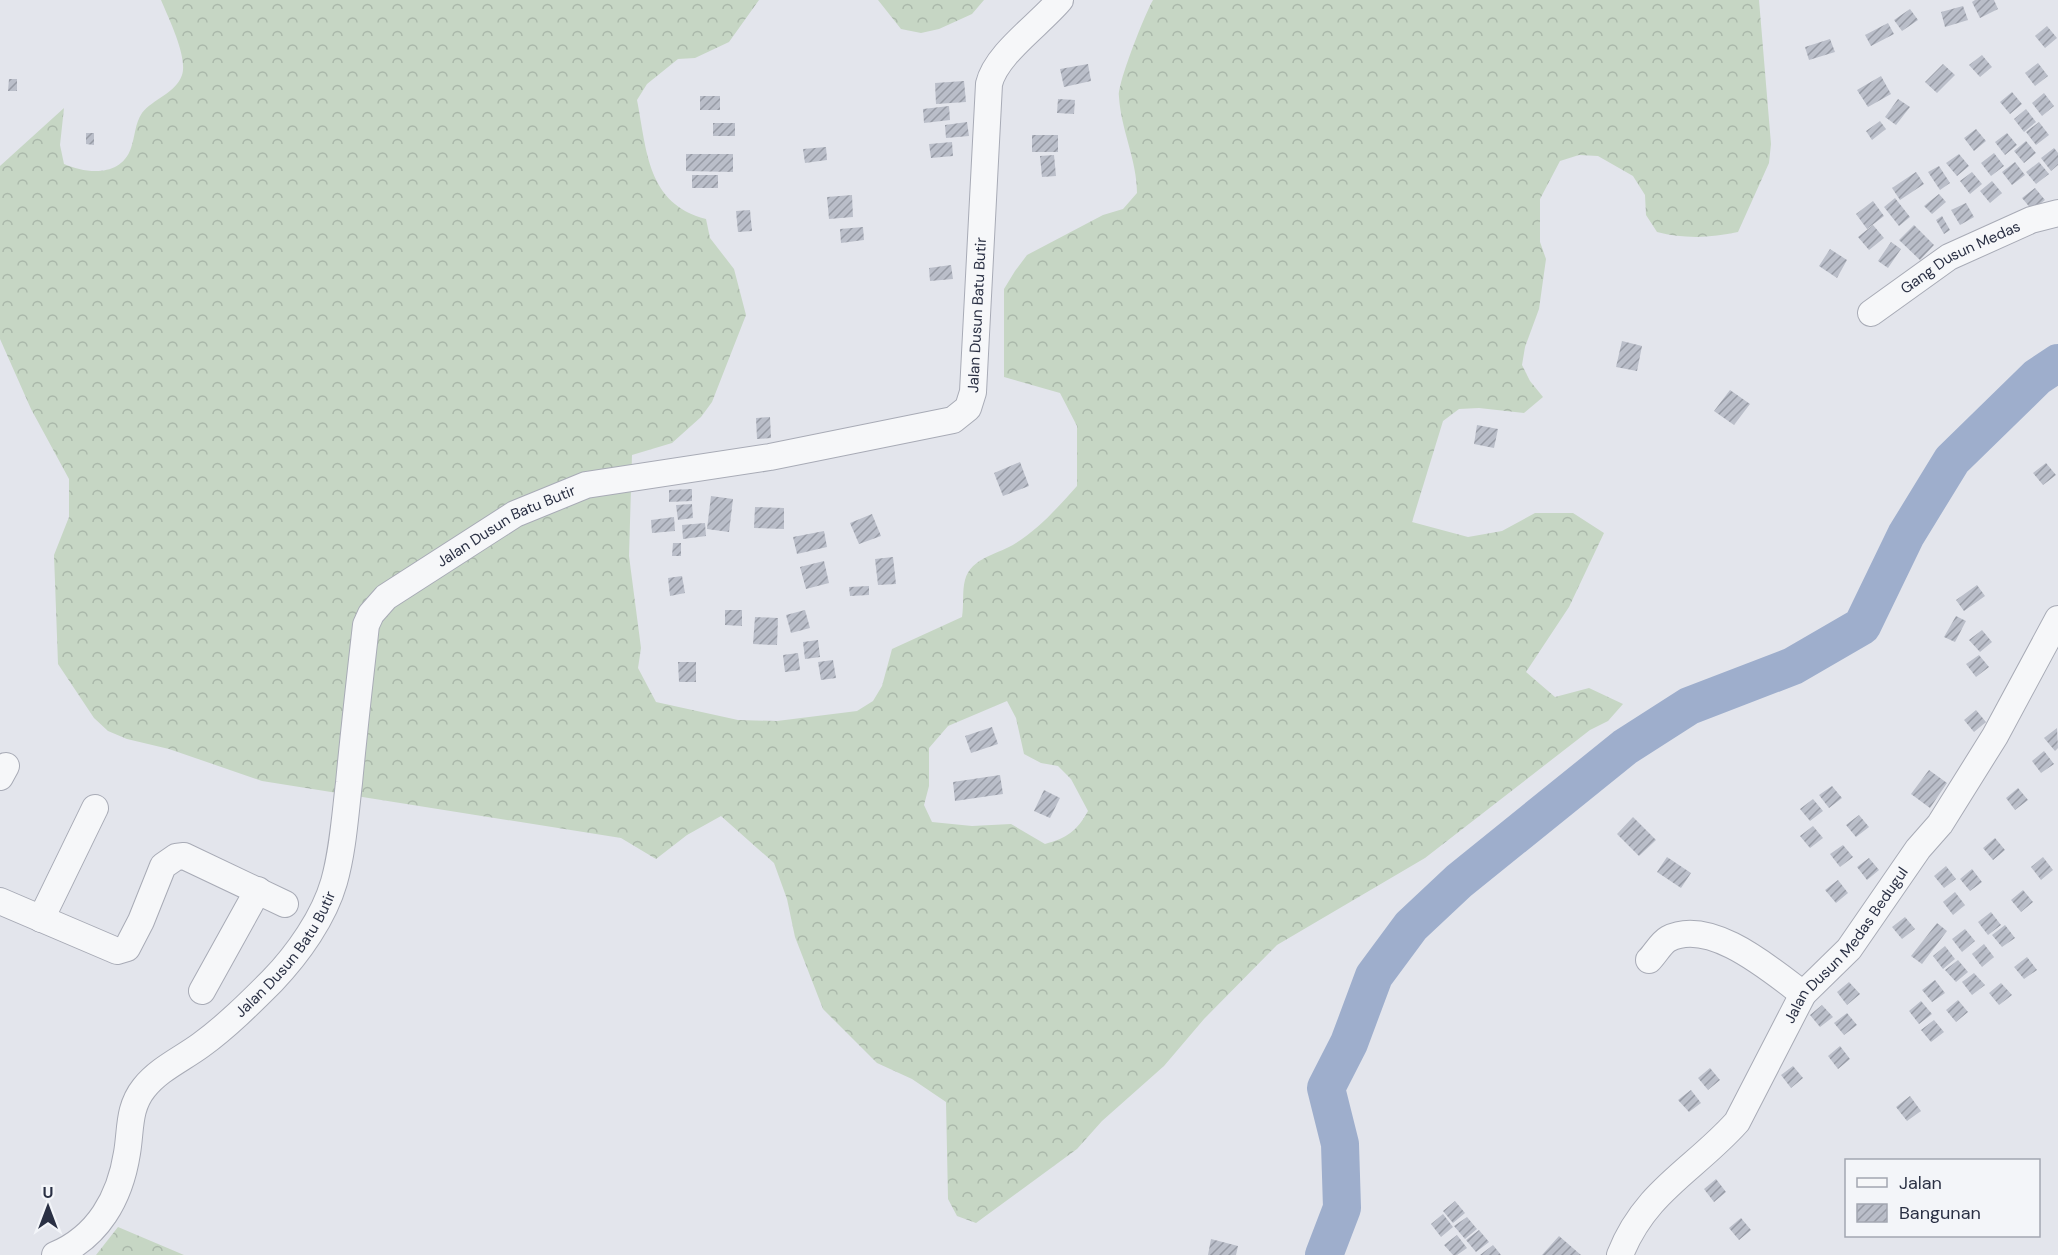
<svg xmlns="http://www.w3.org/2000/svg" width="2058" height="1255" font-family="'DM Sans',sans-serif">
<defs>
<pattern id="forest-crowns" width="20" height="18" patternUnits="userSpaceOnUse" patternTransform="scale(1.5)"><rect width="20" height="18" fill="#c6d6c4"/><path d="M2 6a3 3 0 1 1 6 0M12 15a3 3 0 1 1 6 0" fill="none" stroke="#aab8aa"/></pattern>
<pattern id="building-hatch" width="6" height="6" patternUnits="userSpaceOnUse" patternTransform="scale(1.5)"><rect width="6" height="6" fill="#babec9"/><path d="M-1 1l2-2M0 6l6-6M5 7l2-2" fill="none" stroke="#979ba5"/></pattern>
</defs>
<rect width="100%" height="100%" fill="#e3e5ec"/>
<!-- forest -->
<path fill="url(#forest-crowns)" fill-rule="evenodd" d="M161,0H759L729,42L695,58L678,59L647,84L637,100C647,151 647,204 706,219L710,238L734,269L746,315L712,402L701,417L672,443L632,455L629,556L641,648L638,668L656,702L738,720L777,721L857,711L873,701L882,686L892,649L962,617C964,605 962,591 965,580C971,557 1000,554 1016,543C1040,528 1058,507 1077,486V426L1060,393L1004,377V289L1015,271L1027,255L1103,215L1123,209L1137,193C1137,160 1121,130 1119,97C1117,84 1145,14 1153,0H1759L1771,144L1769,163L1738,232C1711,238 1684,239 1657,232L1646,215L1645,195L1633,176L1598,156L1579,155L1560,161L1540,199V242L1546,259L1539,309L1525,347L1522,365L1530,381L1543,397L1524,413L1479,408L1459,409L1443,421L1412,522L1468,537L1502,531L1535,513H1573L1604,533L1569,607L1526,672L1555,697L1589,688L1623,704L1608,721L1590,730L1425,858L1277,945L1204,1019L1164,1066L1102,1121L1077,1149L976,1223L957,1216L948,1199L946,1102L912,1079L877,1063L823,1009L795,937L787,899L774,863L721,816L687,835L656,859L621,838L262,781L169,749L127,739L108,731L94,718L58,664L54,555L69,517V479L31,409L0,339V166L64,108L60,145L64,164C87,174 121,177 131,148C135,137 135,123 142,113C153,99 176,93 182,75C188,57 168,17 161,0ZM1007,701L1016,718L1024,754L1041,763L1058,766L1071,779L1088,811C1077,831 1067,838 1045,844L1011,824L972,826L932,822L924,805L929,786V748L948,726Z
M878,0H984L972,14L939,29L921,33L901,29Z
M118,1227L184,1255H96Z"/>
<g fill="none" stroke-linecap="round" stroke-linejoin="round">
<!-- river -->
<path stroke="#9eaecc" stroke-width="38" d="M1324,1255L1342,1208L1340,1144L1326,1088L1349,1043L1374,976L1411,926L1459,881L1625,747L1689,706L1793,666L1862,626L1906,535L1952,460L2037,377L2058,363"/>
</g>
<!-- building -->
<path fill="url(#building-hatch)" d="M1975,0H1994L1998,9L1980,18L1972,2Z
M1963,6L1968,20L1945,27L1941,12Z
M1910,9L1918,20L1902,31L1894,20Z
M1888,23L1894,34L1871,46L1865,35Z
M2047,26L2057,38L2045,48L2035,36Z
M1830,39L1835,52L1809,60L1805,47Z
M1982,55L1992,67L1980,77L1969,65Z
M2038,63L2048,76L2035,86L2025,73Z
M1088,64L1091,81L1064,87L1060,69Z
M1943,64L1955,75L1937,93L1925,82Z
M1881,76L1891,94L1868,107L1857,90Z
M9,79H17V91H8Z
M964,81L966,102L936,104L935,83Z
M2012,92L2022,104L2010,114L2000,102Z
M2044,93L2054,106L2042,116L2032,103Z
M700,96H720V110H700Z
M1058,99L1075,100L1074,114L1057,113Z
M1898,99L1910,107L1896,125L1885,117Z
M949,106L950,120L924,123L923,109Z
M2026,109L2036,122L2024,132L2014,119Z
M1880,121L1886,129L1872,140L1866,131Z
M967,122L969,136L946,138L945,125Z
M2039,122L2049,135L2036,145L2026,132Z
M713,123H735V136H713Z
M1976,129L1986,141L1974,151L1964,138Z
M86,133H94V145L86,144Z
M2007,133L2017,145L2005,155L1995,142Z
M1032,135H1058V152H1032Z
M2026,141L2036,153L2024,163L2014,151Z
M952,142L953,156L931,158L929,144Z
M826,147L827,160L805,163L803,149Z
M2054,148L2058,153V165L2051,171L2041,158Z
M1994,153L2004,166L1991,176L1981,163Z
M686,154H733V172L686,171Z
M1959,154L1969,166L1957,176L1946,163Z
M1054,155L1056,176L1042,177L1040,156Z
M2015,162L2025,175L2012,185L2002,172Z
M2039,162L2049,174L2036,184L2026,172Z
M1939,166L1950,183L1940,190L1928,172Z
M1916,172L1924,184L1900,200L1892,188Z
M1972,172L1982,184L1970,194L1960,181Z
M692,175H718V188H692Z
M1992,181L2002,193L1990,203L1980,191Z
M2035,188L2045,200L2032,210L2022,198Z
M1939,194L1946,202L1932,214L1924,206Z
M852,195L853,217L829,219L827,197Z
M1895,198L1910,217L1899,226L1884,207Z
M1873,201L1884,216L1867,229L1856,214Z
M1966,203L1974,217L1960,225L1951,210Z
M750,210L752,231L738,232L736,211Z
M1942,216L1950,230L1944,234L1936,220Z
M1873,225L1884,238L1869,250L1858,237Z
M1914,225L1934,245L1920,260L1899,240Z
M863,227L864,240L841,243L840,229Z
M1891,242L1901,249L1888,268L1878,261Z
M1830,249L1847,260L1837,278L1819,266Z
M951,265L953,279L930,281L929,268Z
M1622,341L1642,346L1637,371L1616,367Z
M1730,390L1750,404L1734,425L1714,411Z
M770,417L771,438L757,439L756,418Z
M1477,425L1498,429L1494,448L1474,444Z
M1020,462L1029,486L1003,496L994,473Z
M2046,463L2056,475L2043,485L2033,473Z
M692,489V501L669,502V490Z
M711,496L733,499L729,532L707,529Z
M692,504L693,518L678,520L676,505Z
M755,507L784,508V529L754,528Z
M872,514L881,536L859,544L850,523Z
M674,517L675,531L652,533L651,520Z
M705,523L706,536L683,539L682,525Z
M824,531L827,547L797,554L793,537Z
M673,543H681V556H672Z
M893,557L896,584L878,585L875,559Z
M824,561L829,583L806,589L800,567Z
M682,576L685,593L670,596L668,578Z
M1977,585L1985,596L1964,611L1956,600Z
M869,586V595L850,596L849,587Z
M725,610H742V626L725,625Z
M805,610L810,628L791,633L786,615Z
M1956,616L1966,621L1955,642L1944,637Z
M755,617L778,618L777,645L753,644Z
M1982,630L1992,642L1980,652L1969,640Z
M818,640L820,657L805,659L803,642Z
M798,653L800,670L785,672L783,655Z
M1979,655L1989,667L1976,677L1966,664Z
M833,660L836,678L821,680L818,662Z
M678,662H696V682H679Z
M1976,710L1986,722L1974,732L1964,720Z
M992,727L998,744L971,753L965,736Z
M2057,728L2058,748L2055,751L2044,738Z
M2044,751L2054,764L2041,773L2032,761Z
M1929,770L1947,783L1930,808L1911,794Z
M1000,775L1003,794L955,801L953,782Z
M1832,786L1842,798L1829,808L1819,795Z
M2018,788L2028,800L2015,810L2006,798Z
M1044,790L1060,798L1050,818L1034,811Z
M1813,799L1823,811L1810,821L1800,809Z
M1859,815L1869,827L1856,837L1846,825Z
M1633,817L1656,840L1639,856L1617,834Z
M1813,826L1823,838L1810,848L1800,836Z
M1995,838L2005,850L1993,860L1983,848Z
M1843,845L1853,857L1840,867L1830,854Z
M1667,857L1691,873L1681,888L1657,872Z
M2043,857L2053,870L2041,880L2031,867Z
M1869,858L1879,870L1867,880L1857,867Z
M1946,866L1956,879L1944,888L1934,876Z
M1972,869L1982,882L1970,891L1960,879Z
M1838,880L1848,893L1836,903L1825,890Z
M2023,890L2033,902L2021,912L2011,900Z
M1955,892L1965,905L1953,915L1943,902Z
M1991,912L2001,925L1988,935L1978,922Z
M1905,917L1915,929L1902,939L1892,927Z
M1937,923L1947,931L1922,964L1911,956Z
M2005,925L2015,938L2002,947L1992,935Z
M1965,929L1975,941L1962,952L1952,939Z
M1984,944L1994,957L1982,967L1972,954Z
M1945,946L1955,959L1943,969L1933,956Z
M2027,957L2037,970L2024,979L2014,967Z
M1958,960L1968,972L1956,982L1945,970Z
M1974,973L1985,985L1972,995L1962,982Z
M1935,980L1945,993L1932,1002L1922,990Z
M1849,982L1860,994L1847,1005L1837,992Z
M2001,983L2012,995L1999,1005L1989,993Z
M1958,1000L1968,1012L1956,1022L1946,1010Z
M1921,1001L1932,1014L1919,1024L1909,1011Z
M1822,1005L1833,1017L1820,1027L1810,1015Z
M1847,1013L1857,1025L1844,1035L1834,1023Z
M1934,1020L1944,1032L1931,1042L1921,1030Z
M1840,1046L1850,1059L1838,1069L1828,1056Z
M1793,1066L1803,1078L1791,1088L1781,1075Z
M1710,1068L1720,1080L1708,1090L1698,1078Z
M1691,1090L1701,1103L1689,1112L1678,1100Z
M1910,1096L1921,1111L1907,1121L1896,1107Z
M1716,1179L1726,1192L1714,1202L1704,1189Z
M1455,1201L1465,1213L1453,1223L1443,1211Z
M1443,1214L1453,1227L1441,1237L1431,1224Z
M1467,1217L1477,1229L1465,1239L1454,1226Z
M1741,1218L1751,1230L1739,1240L1729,1228Z
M1479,1230L1489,1242L1476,1252L1466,1240Z
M1457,1235L1467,1248L1457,1255H1453L1444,1245Z
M1559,1236L1581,1255H1542Z
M1211,1239L1238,1246L1236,1255H1208Z
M1493,1245L1501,1255H1480Z"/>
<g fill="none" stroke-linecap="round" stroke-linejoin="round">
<defs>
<g id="minor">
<path id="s1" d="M1871,313L1949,257L2031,220L2058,213"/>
<path d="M0,777L6,766"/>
<path d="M0,901L117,951L127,948L141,921L163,866L176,857L184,856L285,904"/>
<path d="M41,919L95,808"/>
<path d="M1649,960C1655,954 1661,943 1668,939C1710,917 1771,970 1803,994"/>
<path d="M202,991L258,890"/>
<path id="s2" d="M55,1255C98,1237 120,1198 127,1153C131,1130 128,1108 144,1088C159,1069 182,1059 201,1045C227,1026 250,1003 272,981C298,954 324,917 334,882C343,850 345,816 349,783C354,730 360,678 366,625L371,614L386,597L515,514L586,485L770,457L953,420L968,408L973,392L989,84C996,54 1039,25 1060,0"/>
<path id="s3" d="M1620,1255C1645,1191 1694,1170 1737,1122L1803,994L1849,949L1918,849L1940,824L1995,736L2058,619"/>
</g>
</defs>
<!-- minor casing -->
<use href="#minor" stroke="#a8abb6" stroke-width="28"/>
<!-- minor -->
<use href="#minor" stroke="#f6f7f9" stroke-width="26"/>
</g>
<g text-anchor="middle" stroke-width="4.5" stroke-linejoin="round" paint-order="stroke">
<!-- street labels -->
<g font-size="15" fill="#2a3044" stroke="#f3f5f9">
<text dy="5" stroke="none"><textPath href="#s1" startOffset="106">Gang Dusun Medas</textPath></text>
<text dy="5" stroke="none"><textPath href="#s2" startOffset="1494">Jalan Dusun Batu Butir</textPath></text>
<text dy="5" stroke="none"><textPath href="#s2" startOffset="918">Jalan Dusun Batu Butir</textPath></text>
<text dy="5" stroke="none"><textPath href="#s3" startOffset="388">Jalan Dusun Medas Bedugul</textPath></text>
<text dy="5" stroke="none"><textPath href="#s2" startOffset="396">Jalan Dusun Batu Butir</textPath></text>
</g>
</g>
<!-- legend -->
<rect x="1845" y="1159" width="195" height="78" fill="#f3f5f9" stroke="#a3a6b1" stroke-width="1.5"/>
<rect x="1857" y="1178" width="30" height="9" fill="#f6f7f9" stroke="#a3a6b1" stroke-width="1.5"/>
<text x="1899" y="1189" font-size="18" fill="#2a3044">Jalan</text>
<rect x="1857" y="1204" width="30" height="18" fill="url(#building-hatch)" stroke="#a3a6b1" stroke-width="1.5"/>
<text x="1899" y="1219" font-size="18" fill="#2a3044">Bangunan</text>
<!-- north arrow -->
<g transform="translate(48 1207)" stroke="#f3f5f9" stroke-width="4.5" paint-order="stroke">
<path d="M0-4.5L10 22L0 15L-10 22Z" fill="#2a3044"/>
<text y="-9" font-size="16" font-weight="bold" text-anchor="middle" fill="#2a3044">U</text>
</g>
</svg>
